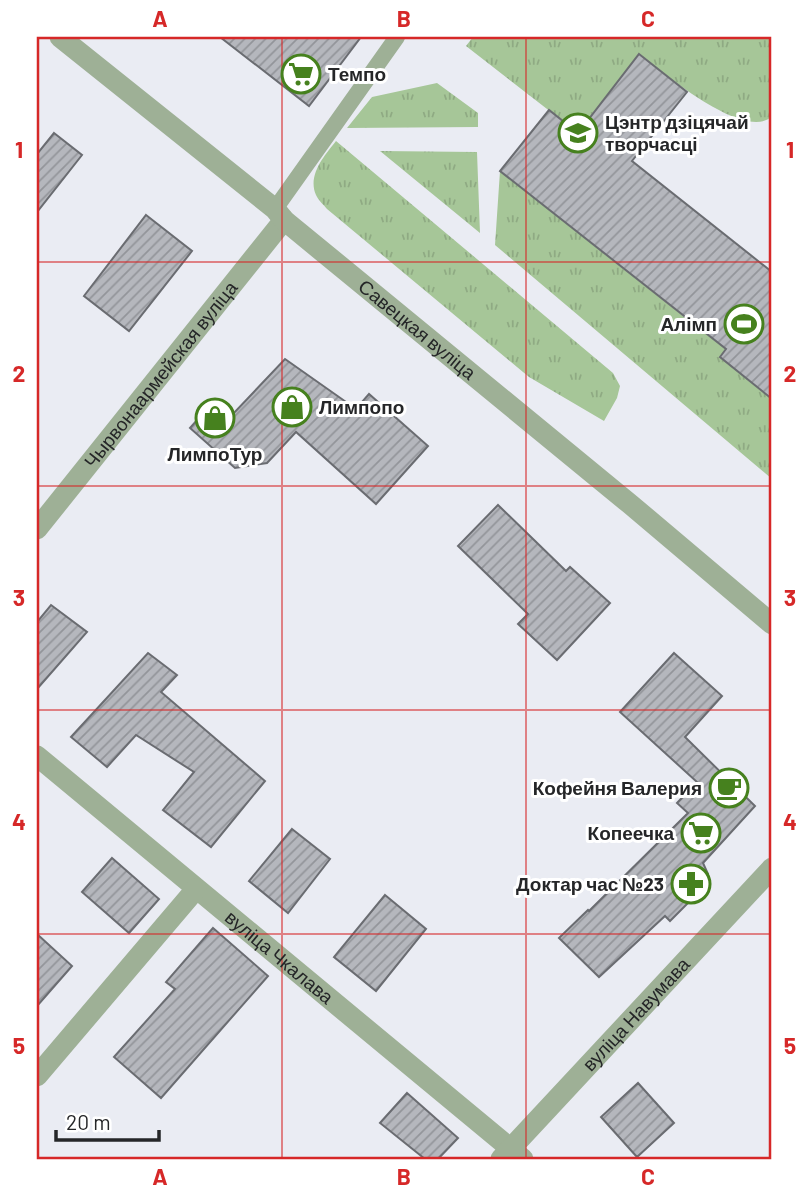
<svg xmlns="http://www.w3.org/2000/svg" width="809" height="1196" font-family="Barlow,sans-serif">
<defs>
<pattern id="grass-tufts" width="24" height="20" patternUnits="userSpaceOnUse" patternTransform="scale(1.75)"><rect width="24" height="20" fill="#a6c698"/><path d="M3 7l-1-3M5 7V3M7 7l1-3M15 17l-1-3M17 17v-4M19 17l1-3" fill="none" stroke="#8faa83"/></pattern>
<pattern id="building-hatch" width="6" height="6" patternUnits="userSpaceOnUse" patternTransform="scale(1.75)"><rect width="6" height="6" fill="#b5b7bd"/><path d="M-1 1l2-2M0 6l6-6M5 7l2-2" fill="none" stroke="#93959a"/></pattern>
</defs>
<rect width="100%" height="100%" fill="#eaecf3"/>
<!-- grass -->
<path fill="url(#grass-tufts)" d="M473,37H772V116C746,143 661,71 639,54L578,133L466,46Z
M437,83L478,113V127L347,128L372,97Z
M336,141L613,373L620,386L617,398L604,421L529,377L327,209C324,205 318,200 316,195C307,175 325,155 336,141Z
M380,151L477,152L480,233Z
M500,171L687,319L734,340L720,357L772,399V479L495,245Z"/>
<!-- building -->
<path fill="url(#building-hatch)" stroke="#6a6c71" stroke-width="2" d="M220,37H361L309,106Z
M639,54L687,92L632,161L772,272V399L720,357L726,349L500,171L549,110L578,133Z
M54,133L82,155L37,212V154Z
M146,215L192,251L129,331L84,296Z
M285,359L356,409L369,394L428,446L376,504L296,432L267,463L235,468L190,428L215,400L233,414Z
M498,505L566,571L570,567L610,603L557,660L518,624L528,614L458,546Z
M51,605L87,632L37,689V622Z
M148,653L177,675L161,692L265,781L211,847L163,810L194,772L136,735L107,767L71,737Z
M674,653L722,696L685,737L755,806L703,863L708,874L700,891L670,921L665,916L599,977L559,938L588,910L589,911L688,813L677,803L697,782L620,712Z
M292,829L330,859L288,913L249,881Z
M112,858L159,899L129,933L82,892Z
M385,895L426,929L376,991L334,957Z
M213,928L268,976L161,1098L114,1057L175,989L166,982Z
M37,934L72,966L37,1006Z
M638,1083L674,1123L637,1157L601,1117Z
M407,1093L458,1138L438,1159H425L380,1123Z"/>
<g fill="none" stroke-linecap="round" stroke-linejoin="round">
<!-- service -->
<path stroke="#9eb096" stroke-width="16" d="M275,209L397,37"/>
<!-- minor -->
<g stroke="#9eb096" stroke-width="21">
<path id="s1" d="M37,529L284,220"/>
<path id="s2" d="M37,756L523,1159"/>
<path d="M37,1076L196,889"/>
</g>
<!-- tertiary -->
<g stroke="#9eb096" stroke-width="21">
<path id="s3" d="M60,37L275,209L284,220L630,504L772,624"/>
<path id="s4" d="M501,1159L772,868"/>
</g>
</g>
<!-- grid -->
<path fill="none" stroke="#d62828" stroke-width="2" stroke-opacity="0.55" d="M282,37V1159M526,37V1159M37,262H772M37,486H772M37,710H772M37,934H772"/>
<!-- icons -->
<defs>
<symbol id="supermarket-ring" viewBox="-11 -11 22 22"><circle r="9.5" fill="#fff" stroke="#46811e" stroke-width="1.5"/><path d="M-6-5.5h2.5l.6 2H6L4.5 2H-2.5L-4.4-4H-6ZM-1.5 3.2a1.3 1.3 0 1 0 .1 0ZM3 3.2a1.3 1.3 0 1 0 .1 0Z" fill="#46811e"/></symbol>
<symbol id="school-ring" viewBox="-11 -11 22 22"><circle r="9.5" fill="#fff" stroke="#46811e" stroke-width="1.5"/><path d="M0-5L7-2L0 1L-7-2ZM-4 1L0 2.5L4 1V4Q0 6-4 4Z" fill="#46811e"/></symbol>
<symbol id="stadium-ring" viewBox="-11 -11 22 22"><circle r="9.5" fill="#fff" stroke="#46811e" stroke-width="1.5"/><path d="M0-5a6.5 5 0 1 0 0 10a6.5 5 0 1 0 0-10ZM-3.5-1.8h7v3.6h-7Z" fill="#46811e"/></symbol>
<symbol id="shop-ring" viewBox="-11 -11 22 22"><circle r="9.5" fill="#fff" stroke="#46811e" stroke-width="1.5"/><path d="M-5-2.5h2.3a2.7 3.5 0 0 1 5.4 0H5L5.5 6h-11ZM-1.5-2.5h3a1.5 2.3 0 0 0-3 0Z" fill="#46811e"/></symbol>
<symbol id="cafe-ring" viewBox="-11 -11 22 22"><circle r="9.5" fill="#fff" stroke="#46811e" stroke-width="1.5"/><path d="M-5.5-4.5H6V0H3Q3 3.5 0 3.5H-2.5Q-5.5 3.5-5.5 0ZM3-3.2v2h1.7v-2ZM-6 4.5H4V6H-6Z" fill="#46811e"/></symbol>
<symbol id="pharmacy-ring" viewBox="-11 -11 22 22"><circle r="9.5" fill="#fff" stroke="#46811e" stroke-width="1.5"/><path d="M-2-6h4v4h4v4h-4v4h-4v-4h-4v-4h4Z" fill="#46811e"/></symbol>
</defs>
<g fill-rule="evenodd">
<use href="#supermarket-ring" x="279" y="52" width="44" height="44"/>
<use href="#school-ring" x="556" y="111" width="44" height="44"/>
<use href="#stadium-ring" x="722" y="302" width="44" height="44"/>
<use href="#shop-ring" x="270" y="385" width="44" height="44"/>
<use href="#shop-ring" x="193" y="396" width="44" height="44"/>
<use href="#cafe-ring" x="707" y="766" width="44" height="44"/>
<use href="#supermarket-ring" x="679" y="811" width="44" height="44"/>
<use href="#pharmacy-ring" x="669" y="862" width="44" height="44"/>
</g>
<g text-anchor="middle" stroke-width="6" stroke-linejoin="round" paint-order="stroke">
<!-- poi labels -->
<g font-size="19" font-weight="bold" fill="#252628" stroke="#fff" text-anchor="end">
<text x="328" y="81" text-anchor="start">Темпо</text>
<text x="605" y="129" text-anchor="start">Цэнтр дзіцячай<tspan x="605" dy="22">творчасці</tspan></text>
<text x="717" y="331">Алімп</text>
<text x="319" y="414" text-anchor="start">Лимпопо</text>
<text x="215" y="461" text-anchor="middle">ЛимпоТур</text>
<text x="702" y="795">Кофейня Валерия</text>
<text x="674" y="840">Копеечка</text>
<text x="664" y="891">Доктар час №23</text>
</g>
<!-- street labels -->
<g font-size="19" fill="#252628" stroke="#fff">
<text dy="7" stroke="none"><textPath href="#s3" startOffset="462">Савецкая вуліца</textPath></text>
<text dy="7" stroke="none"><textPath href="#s1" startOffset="198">Чырвонаармейская вуліца</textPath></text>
<text dy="7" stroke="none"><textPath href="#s2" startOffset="315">вуліца Чкалава</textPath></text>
<text dy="7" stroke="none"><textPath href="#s4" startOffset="198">вуліца Навумава</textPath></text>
</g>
</g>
<!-- border -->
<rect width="809" height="1196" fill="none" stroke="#ffffff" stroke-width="77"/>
<!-- scale -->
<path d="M56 1130v10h103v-10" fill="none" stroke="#252628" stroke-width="3.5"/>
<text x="66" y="1130" font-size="21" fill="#252628" stroke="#ffffff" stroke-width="5" paint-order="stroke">20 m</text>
<rect x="38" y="38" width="732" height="1120" fill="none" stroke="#d62828" stroke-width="2.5"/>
<g font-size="23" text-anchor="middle" font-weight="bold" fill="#d62828">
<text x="160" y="27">A</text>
<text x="404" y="27">B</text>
<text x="648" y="27">C</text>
<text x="19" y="158">1</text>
<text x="790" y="158">1</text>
<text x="19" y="382">2</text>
<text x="790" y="382">2</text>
<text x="19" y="606">3</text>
<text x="790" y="606">3</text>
<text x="19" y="830">4</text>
<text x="790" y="830">4</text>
<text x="19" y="1054">5</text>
<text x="790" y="1054">5</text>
<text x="160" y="1185">A</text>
<text x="404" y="1185">B</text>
<text x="648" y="1185">C</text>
</g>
</svg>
